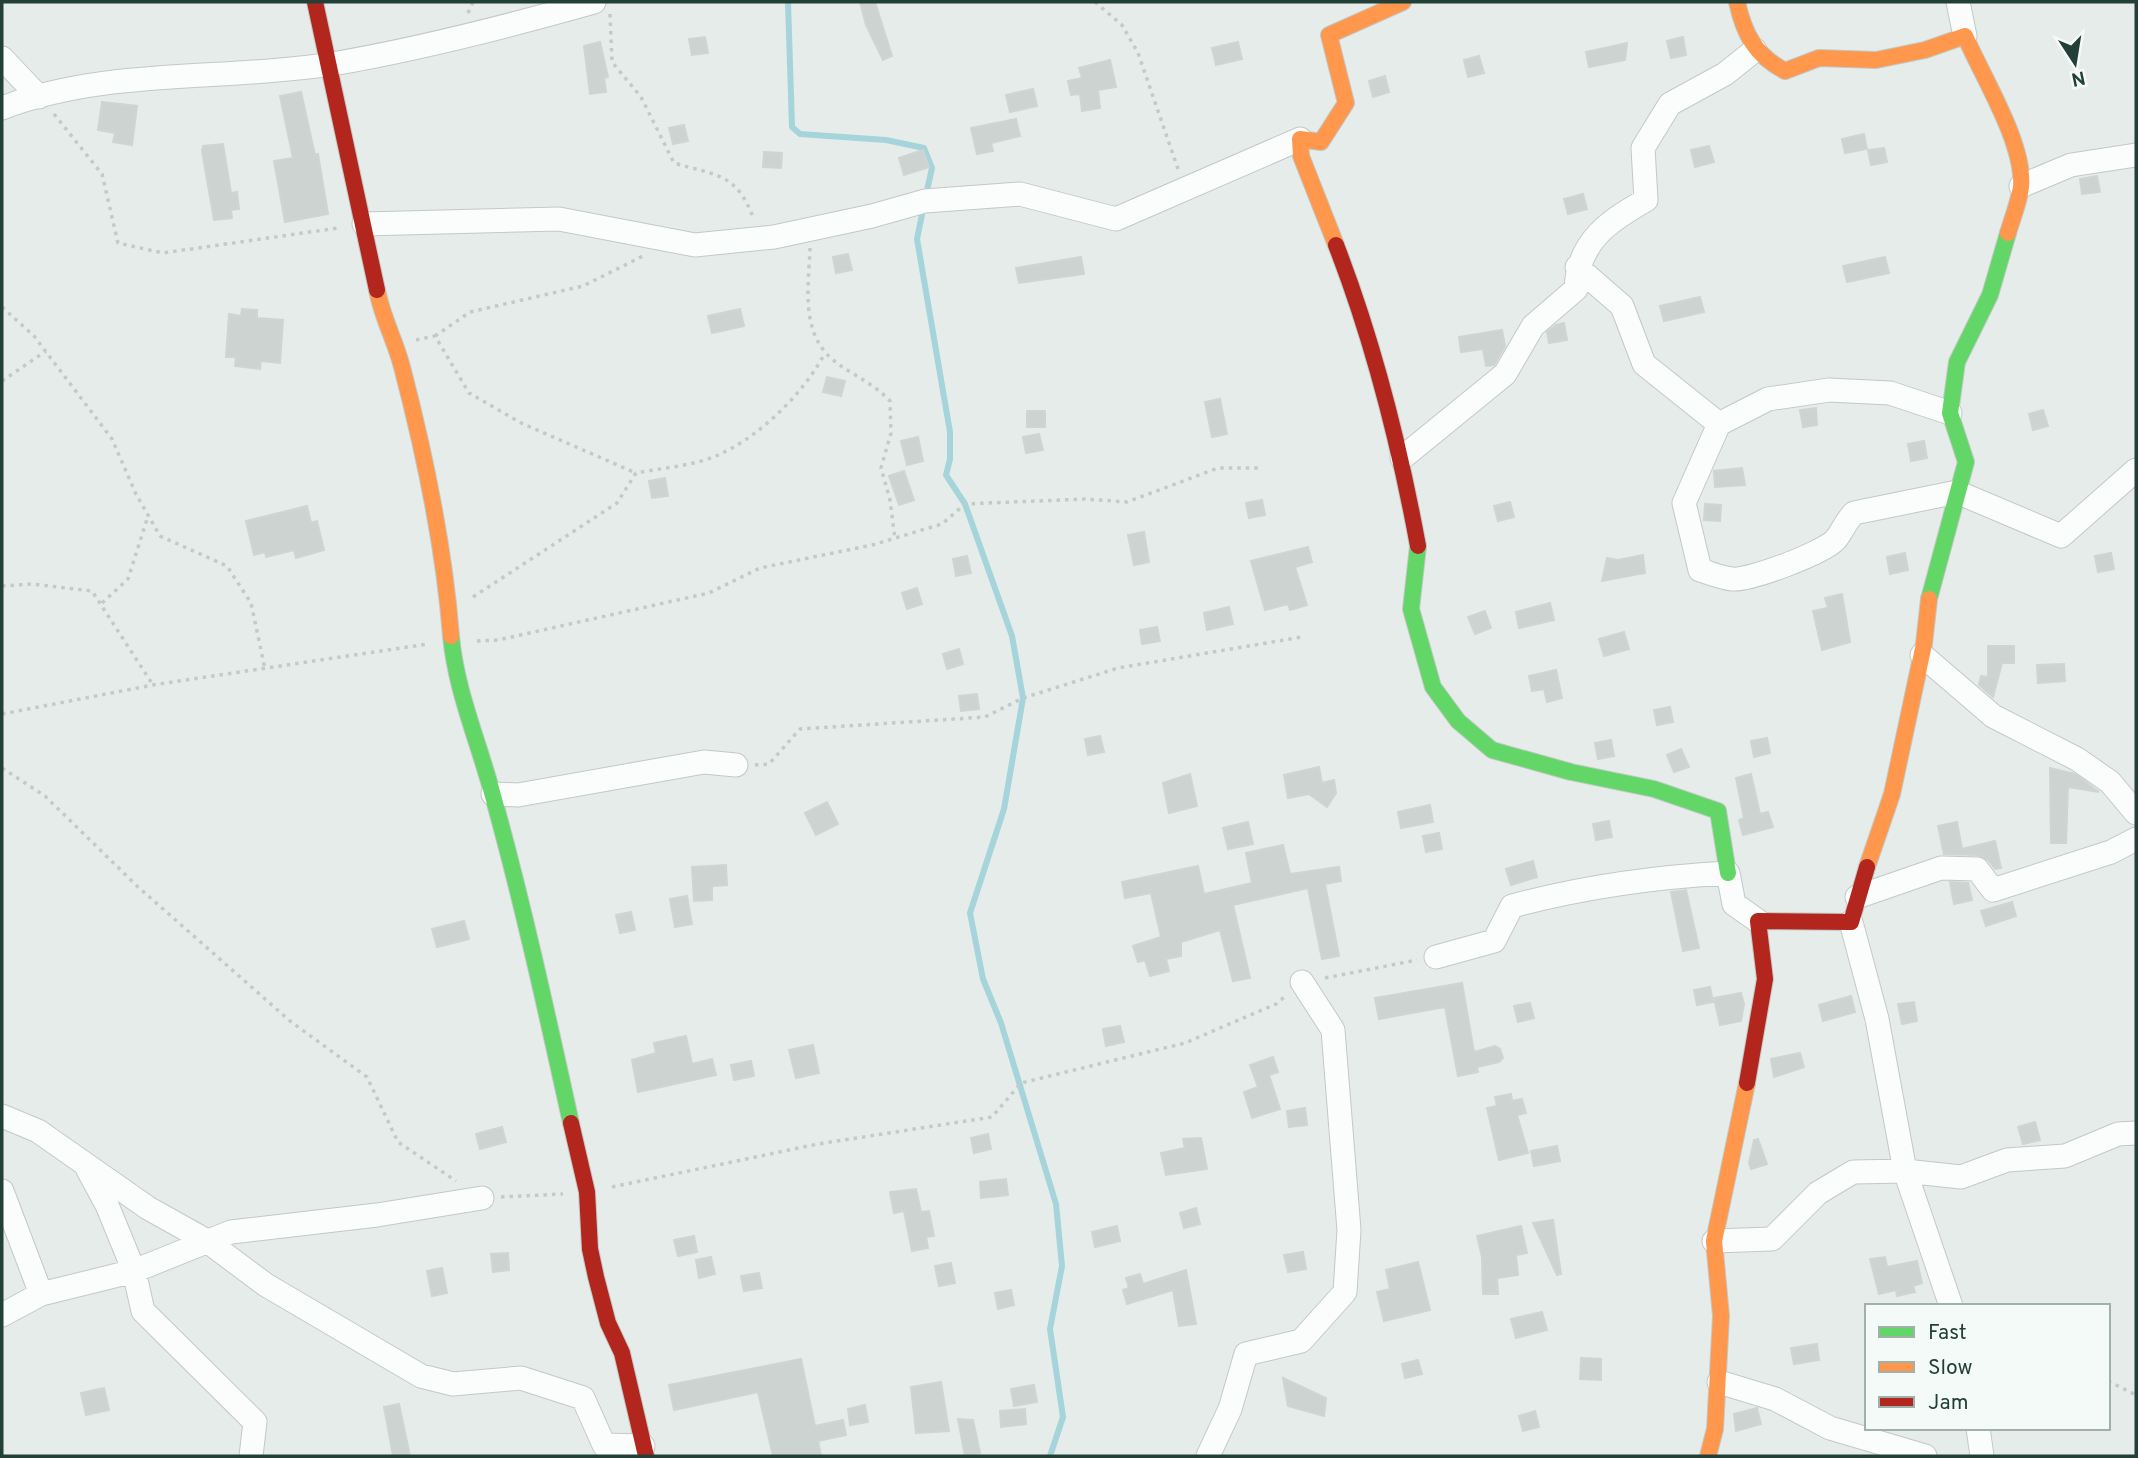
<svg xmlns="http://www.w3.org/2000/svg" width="2138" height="1458" font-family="Overpass,sans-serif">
<rect width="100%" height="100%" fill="#e6ece9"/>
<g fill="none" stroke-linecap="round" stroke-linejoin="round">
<!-- stream -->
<path stroke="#a5d4db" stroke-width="6" d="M788,2L792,127L800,134L886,140L924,148L932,168L926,195
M924,205L917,239L950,432V459L946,475L965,504L1012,636L1023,698L1004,809L970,913L983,979L1001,1023L1056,1204L1062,1266L1050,1329L1063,1417L1050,1456"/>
</g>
<!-- building -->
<path fill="#cdd3d0" stroke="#ced5d2" stroke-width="2" d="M860,2H875L892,56L883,60L866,25Z
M705,37L708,53L692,55L689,39Z
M1683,37L1686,55L1671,58L1667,41Z
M600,42L608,77L604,78L606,92L590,94L584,46Z
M1238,42L1242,59L1216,65L1212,48Z
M1627,43L1625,60L1589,67L1586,52Z
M1479,56L1484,73L1468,77L1464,60Z
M1110,60L1116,87L1098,90L1100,108L1082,111L1080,94L1071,95L1068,81L1082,78L1079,68Z
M1385,76L1389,92L1373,97L1369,81Z
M1033,89L1037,106L1010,112L1006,95Z
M301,92L315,155L318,154L328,214L285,222L274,161L293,158L280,96Z
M102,102L137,106L132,145L113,142L115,133L98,130Z
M1016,119L1020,136L991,143L993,151L977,154L971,128Z
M684,125L688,141L673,144L669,128Z
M1864,134L1867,149L1845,153L1842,139Z
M223,144L231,193L237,192L239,209L231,210L232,218L214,220L202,151L203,146Z
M1709,146L1714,162L1695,167L1691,150Z
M1884,148L1887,162L1871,165L1868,150Z
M923,150L929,167L904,175L899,158Z
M764,152L782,153L781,168L763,167Z
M2097,176L2100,192L2082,194L2080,179Z
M1583,194L1587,209L1568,214L1564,199Z
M848,254L852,270L836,273L833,257Z
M1081,257L1084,274L1019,283L1016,268Z
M1885,257L1889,273L1847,282L1843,266Z
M1700,297L1704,312L1664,321L1660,306Z
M242,309L257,310V318L283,320L280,363L261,361L260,369L235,366L236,357H226L229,314L241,316Z
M740,309L744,326L712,333L708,316Z
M1564,323L1567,340L1549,343L1547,332L1556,325Z
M1502,330L1505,346L1494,365L1486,366L1483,349L1461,352L1459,337Z
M827,377L845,381L841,396L823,392Z
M1220,399L1227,434L1212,437L1205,402Z
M1816,408L1817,425L1803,427L1800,410Z
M2043,410L2048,426L2033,430L2029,414Z
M1027,411H1045V427H1027Z
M1039,434L1043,450L1026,453L1023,437Z
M918,437L923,461L907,465L901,441Z
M1924,441L1927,458L1911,461L1908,444Z
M1742,468L1745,485L1715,487L1714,471Z
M904,471L914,500L899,505L889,476Z
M665,478L668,496L652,498L649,481Z
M1262,500L1265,515L1249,518L1246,503Z
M1510,502L1514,517L1498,521L1494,506Z
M1705,504L1721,505L1720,521L1704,520Z
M307,506L311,523L317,521L324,550L296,558L294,550L266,557L265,552L254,555L246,521Z
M1144,532L1149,562L1134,565L1128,535Z
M1308,547L1312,562L1295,567L1307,605L1290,610L1288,604L1265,610L1251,561Z
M1905,553L1908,570L1890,574L1887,557Z
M2111,553L2114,569L2098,572L2095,556Z
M1643,555L1645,573L1602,581L1607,558L1618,560Z
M967,556L971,573L956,576L953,559Z
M917,588L922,604L907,609L902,593Z
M1842,594L1850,642L1822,650L1813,611L1828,608L1825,598Z
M1550,603L1554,620L1519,628L1516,612Z
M1229,607L1233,624L1207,630L1204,613Z
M1485,611L1491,628L1475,634L1468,617Z
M1157,627L1160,641L1142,644L1140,630Z
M1624,632L1629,649L1604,656L1599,639Z
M1988,646H2014V663H2002L1993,697L1979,685L1981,676L1988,677Z
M959,649L963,664L947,669L943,654Z
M2064,664L2065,681L2038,683L2037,665Z
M1556,670L1562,698L1547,702L1544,689L1532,691L1529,676Z
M977,694L979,709L961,711L959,696Z
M1670,707L1673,722L1657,725L1654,710Z
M1100,736L1104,752L1088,755L1085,739Z
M1767,738L1770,753L1754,757L1751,741Z
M1611,740L1614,756L1598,759L1595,743Z
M1681,749L1689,767L1674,772L1667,755Z
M1319,767L1322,783L1334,780L1336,793L1327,807L1309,794L1288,798L1284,775Z
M2050,768L2075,774L2099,792L2068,787L2066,843H2051Z
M1190,774L1197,806L1169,813L1163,783Z
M1751,774L1760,814L1768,812L1773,827L1743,835L1739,820L1744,818L1736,778Z
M827,802L838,824L816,835L805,813Z
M1430,805L1433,822L1401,828L1398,812Z
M1609,821L1612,837L1596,840L1593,824Z
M1248,822L1253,844L1228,849L1223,828Z
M1957,822L1962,849L1995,841L2001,868L1995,869L1988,860L1978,855L1944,854L1938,826Z
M1439,833L1442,849L1426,852L1423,836Z
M1283,845L1290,874L1339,867L1341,881L1325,884L1339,956L1322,959L1308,888L1233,905L1250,978L1233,981L1220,930L1181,942V956L1166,959L1169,971L1150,976L1145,960L1138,962L1133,946L1161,937L1151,893L1125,898L1122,882L1198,866L1204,894L1252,883L1246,853Z
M1533,861L1537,877L1511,885L1506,869Z
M726,865L727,885L712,886V900L694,901L692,867Z
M1950,882L1968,883L1972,900L1954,904Z
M1686,890L1699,948L1683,951L1671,892Z
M687,896L692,924L675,927L670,899Z
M2012,902L2016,916L1986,926L1981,911Z
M631,912L635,930L620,933L616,915Z
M464,921L469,939L437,947L432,929Z
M1462,983L1474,1052L1495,1046L1500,1049L1503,1058L1499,1062L1477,1067L1478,1072L1458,1076L1445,1007L1379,1019L1375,998Z
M1710,987L1713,1002L1697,1005L1694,990Z
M1741,993L1744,1004L1741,1021L1720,1025L1714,998Z
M1851,996L1855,1012L1823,1021L1819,1005Z
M1914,1002L1917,1021L1902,1024L1898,1004Z
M1530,1003L1534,1018L1518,1022L1514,1006Z
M1120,1026L1124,1042L1106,1046L1103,1029Z
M686,1036L692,1064L712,1059L716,1075L638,1092L632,1060L656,1053L654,1043Z
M813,1045L819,1073L796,1078L789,1050Z
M1800,1053L1804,1067L1774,1077L1771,1059Z
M1273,1057L1278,1072L1269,1075L1280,1109L1252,1118L1244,1092L1258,1087L1250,1065Z
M751,1061L754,1076L734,1080L731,1065Z
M1511,1094L1512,1101L1522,1099L1526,1113L1517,1115L1528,1153L1499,1160L1487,1108L1497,1106L1495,1097Z
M1305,1108L1307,1125L1289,1127L1287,1111Z
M2035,1122L2040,1140L2023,1144L2018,1127Z
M502,1127L506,1142L480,1149L476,1134Z
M988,1134L991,1149L974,1153L971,1138Z
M1201,1138L1207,1169L1166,1175L1161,1153L1185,1148L1183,1139Z
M1758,1139L1767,1164L1751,1169L1749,1163L1754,1140Z
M1557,1146L1560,1161L1534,1166L1531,1151Z
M1006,1179L1008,1195L981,1198L980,1182Z
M916,1189L921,1212L929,1211L934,1236L926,1237L928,1248L912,1251L904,1211L894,1213L890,1192Z
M1196,1208L1200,1224L1184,1228L1180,1213Z
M1553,1220L1561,1274L1557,1275L1533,1223Z
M1117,1226L1120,1241L1095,1247L1092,1232Z
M1521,1226L1527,1253L1516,1255L1518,1275L1497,1278L1498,1294H1483L1482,1257L1477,1236Z
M694,1236L697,1252L678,1256L674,1240Z
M1303,1252L1306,1269L1288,1272L1284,1255Z
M508,1253L509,1270L493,1272L491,1254Z
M711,1257L715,1274L699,1278L696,1260Z
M1885,1257L1887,1267L1917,1261L1922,1283L1913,1286L1915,1292L1897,1296L1896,1290L1879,1294L1870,1259Z
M1418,1262L1430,1310L1384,1321L1377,1292L1390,1289L1386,1270Z
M951,1263L955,1283L939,1286L935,1266Z
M442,1268L447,1293L432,1296L427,1271Z
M1186,1270L1196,1324L1179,1326L1173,1290L1127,1304L1123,1290L1129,1288L1126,1278L1140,1274L1143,1284Z
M759,1273L762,1288L744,1291L741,1276Z
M1011,1290L1014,1305L998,1309L995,1293Z
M1542,1312L1547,1330L1516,1338L1511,1319Z
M1817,1344L1819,1360L1794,1364L1791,1348Z
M1581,1358L1601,1359V1380L1580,1379Z
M801,1359L815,1426L843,1420L846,1435L818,1441L821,1456H773L758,1392L674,1410L669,1385Z
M1418,1360L1422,1374L1405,1378L1402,1364Z
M1283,1378L1326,1398L1324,1416L1288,1406Z
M941,1382L949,1431L916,1433L911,1387Z
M1034,1385L1037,1402L1014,1406L1011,1389Z
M104,1388L109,1410L86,1415L81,1393Z
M399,1404L410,1456H393L384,1407Z
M865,1405L868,1422L850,1425L848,1409Z
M1757,1408L1761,1424L1736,1431L1734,1414Z
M1025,1409L1026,1424L1001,1427L1000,1411Z
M1535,1411L1539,1427L1523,1431L1519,1416Z
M958,1419L973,1420L980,1453L965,1456Z"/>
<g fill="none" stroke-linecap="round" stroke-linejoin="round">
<defs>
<path id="street" d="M1958,2L1965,36
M2,58L39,97
M2,108C106,68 223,81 332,64C420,49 509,26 594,2
M2021,186L2071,165L2136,155
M364,224L559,219L695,245L774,237L872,216L925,201L1020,194L1116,219L1300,139
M1577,267L1622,306L1644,364L1719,424L1684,503L1700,570C1710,573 1721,578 1732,579C1749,581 1823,553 1835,540C1841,534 1845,522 1854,513L1957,492L2061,536L2136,470
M1719,424L1768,399L1829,390L1890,393L1950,413
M1402,458L1505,374L1533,326L1576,289C1578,241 1609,221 1646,200L1643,148L1670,104L1725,74L1755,50
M1922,655L1993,716L2077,759L2110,782L2136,813
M493,794L518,795L704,762L736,765
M1857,897L1941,868L1977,869L1993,890L2111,852L2136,839
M1851,922L1877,1019L1905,1171L1951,1306
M1436,957L1494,941L1512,906C1583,887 1654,877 1728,873L1734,904L1758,921
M2,1116L38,1131L148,1208L207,1241L266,1285L421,1376L453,1384L521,1378L583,1398L604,1445L643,1446
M87,1168L107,1205L134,1271L143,1311L255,1422L251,1456
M2,1191L41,1294L2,1315
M1714,1241L1772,1239L1818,1193L1853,1172L1905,1171L1961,1177L2007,1160L2065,1156L2118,1134L2136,1133
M41,1294L134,1271L231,1232L377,1215L482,1198
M1719,1382L1775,1399L1830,1428L1925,1456
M1978,1428L1982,1456
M1208,1456L1230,1409L1246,1354L1301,1341L1345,1292L1349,1230L1333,1030L1302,982"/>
<path id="fast" d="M1418,546L1411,609L1433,687L1458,721L1492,750L1571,772L1654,789L1718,811L1728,873
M1929,599L1966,462L1950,413L1957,362L1990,295L2008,233
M451,636C456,691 479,743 493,796C523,904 547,1014 571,1123"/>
<path id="slow" d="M1737,2C1744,34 1755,55 1785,71L1819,58L1876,60L1925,50L1965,36C1982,76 2025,144 2021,187C2019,202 2012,219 2008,233
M1336,245L1301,156L1300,139L1321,142L1346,103L1329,35L1403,2
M377,290C382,317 395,340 402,367C425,455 444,546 451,636
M1867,867L1892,794L1924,644L1929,599
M1708,1456L1715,1429L1721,1316L1714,1241L1747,1083"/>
<path id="jam" d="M315,2L377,290
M1336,245C1374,343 1399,443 1418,546
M1747,1083L1765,979L1758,921L1851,922L1867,867
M571,1123L587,1192L590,1249L596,1277L608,1323L622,1353L646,1456"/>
</defs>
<!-- street casing -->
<use href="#street" stroke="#c3c9c6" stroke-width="25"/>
<!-- fast casing -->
<use href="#fast" stroke="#c1c9c6" stroke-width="18"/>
<!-- slow casing -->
<use href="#slow" stroke="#c1c9c6" stroke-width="18"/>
<!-- jam casing -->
<use href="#jam" stroke="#c1c9c6" stroke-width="18"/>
<!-- path -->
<path stroke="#c2cbc8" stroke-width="3.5" stroke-dasharray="3.5 5" stroke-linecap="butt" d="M1095,2L1122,25L1138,53L1178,169
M468,13L473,2
M610,14L612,62L641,97L674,163C718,176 737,173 754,220
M54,114L102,174L118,243L163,253L338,228
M810,248C809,282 801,325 826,353C840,370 871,380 890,401L891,433L881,468L890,500L895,539
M2,307L34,336L112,439L136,494L160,536L227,566L251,603L265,669
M435,336L470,312L583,286L643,256
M416,340L435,336L469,393L521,423L636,473
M2,381L46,351
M2,586L32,584L92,591L153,685
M473,597L617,503L636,473C662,468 692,466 716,456C760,437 803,394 825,353
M102,603L128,579L148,516
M477,641L498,640L709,593L760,568L872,545L942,524L965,504L1085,499L1127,502L1218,468H1262
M2,714L153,685L428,644
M755,765L769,764L800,729L985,717L1023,698L1118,668L1302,637
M2,768L45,796L137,886L290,1021L367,1077L398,1142L456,1181
M1325,978L1417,960
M612,1187L818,1144L992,1117L1021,1083L1185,1043L1276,1004L1287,995
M501,1197L563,1194
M2108,1381L2136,1395"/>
<!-- street -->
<use href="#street" stroke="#fbfcfc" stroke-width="23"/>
<!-- fast -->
<use href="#fast" stroke="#63d668" stroke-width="16"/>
<!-- slow -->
<use href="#slow" stroke="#ff974d" stroke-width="16"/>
<!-- jam -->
<use href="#jam" stroke="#b3261e" stroke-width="16"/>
</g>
<!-- border -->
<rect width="2138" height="1458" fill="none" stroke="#224038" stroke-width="7"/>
<!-- legend -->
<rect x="1865" y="1304" width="245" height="126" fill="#f4faf7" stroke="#a0b0ab" stroke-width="2"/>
<rect x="1879" y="1327" width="35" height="10" fill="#63d668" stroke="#a0b0ab" stroke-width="2"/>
<text x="1928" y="1339" font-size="21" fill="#224038">Fast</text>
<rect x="1879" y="1362" width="35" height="10" fill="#ff974d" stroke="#a0b0ab" stroke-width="2"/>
<text x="1928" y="1374" font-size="21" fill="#224038">Slow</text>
<rect x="1879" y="1397" width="35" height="10" fill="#b3261e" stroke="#a0b0ab" stroke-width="2"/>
<text x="1928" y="1409" font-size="21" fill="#224038">Jam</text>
<!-- north arrow -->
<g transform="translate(2075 63) rotate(168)" stroke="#f4faf7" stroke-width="5" paint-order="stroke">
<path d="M0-5L12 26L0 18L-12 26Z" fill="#224038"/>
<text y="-10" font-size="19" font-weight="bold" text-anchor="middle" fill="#224038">N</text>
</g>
</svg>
